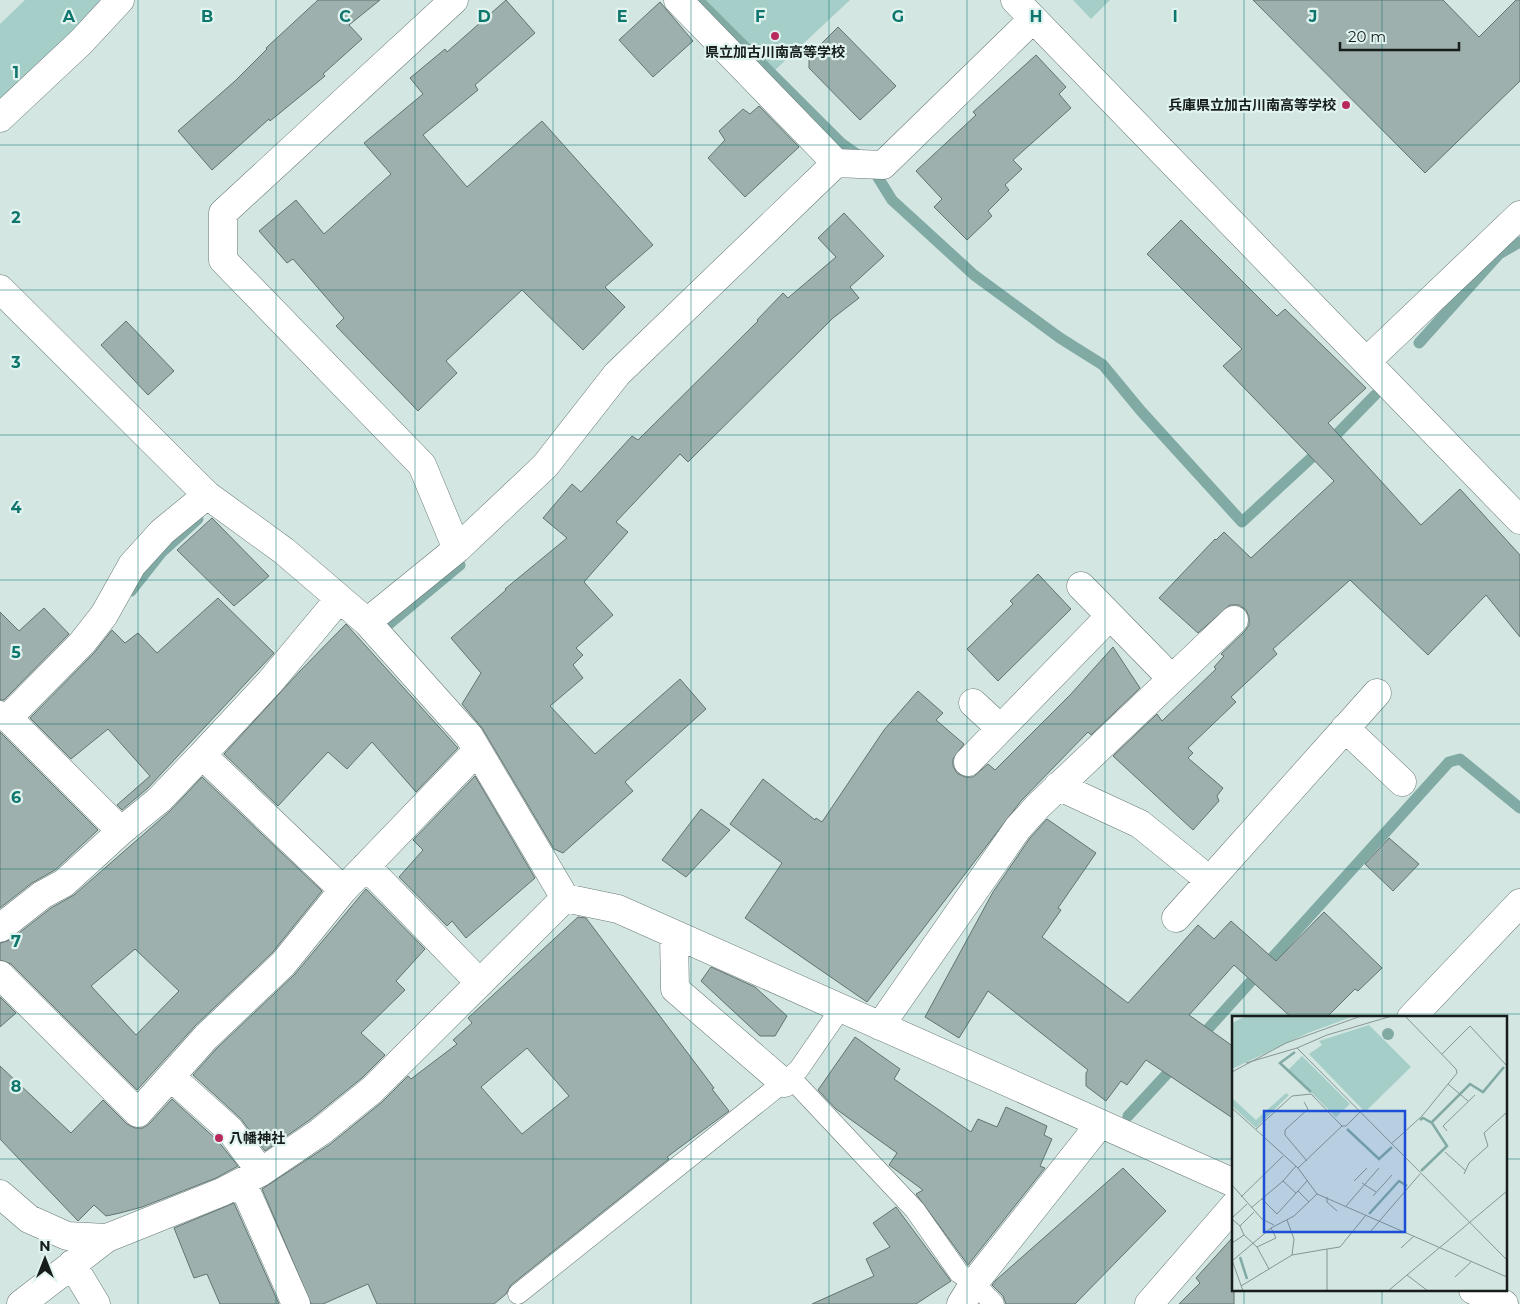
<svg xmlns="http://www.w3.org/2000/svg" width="1520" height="1304" font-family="Montserrat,'Noto Sans JP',sans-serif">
<rect width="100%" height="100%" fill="#d3e6e2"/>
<!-- green -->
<path fill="#a6cec8" d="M25,0H106L0,104V24Z
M703,0H850L774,71Z
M1073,0H1110L1091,19Z"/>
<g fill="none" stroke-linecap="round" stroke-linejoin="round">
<!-- stream -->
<path stroke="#81aaa4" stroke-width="11" d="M698,0L841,143L869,163L892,200L974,275L1060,338L1103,365L1141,411L1242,522L1335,436L1375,395
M1419,343L1499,254L1520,242
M131,591L161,553L198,519
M389,624L460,565
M1198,1040L1449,762L1460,759L1520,808
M1128,1116L1177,1063"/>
</g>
<!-- building -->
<path fill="#9eb0ad" stroke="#627370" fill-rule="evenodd" d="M318,0H380L349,25L362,39L323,74L325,76L270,121L269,119L212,170L178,131L235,81L267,49L266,48Z
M506,0L535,33L475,85L478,90L423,135L467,187L542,121L653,245L605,287L625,307L583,350L522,290L446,361L457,373L418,411L336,326L344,318L293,259L287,263L259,231L296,200L324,234L391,174L364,143L423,94L410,78L445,49L447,52Z
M1253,0H1443L1479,37L1516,0H1520V81L1425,173Z
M660,2L693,41L653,77L619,40Z
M838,27L896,86L860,120L809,68V56Z
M1036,55L1066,87L1059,94L1071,108L1013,160L1022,169L1005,185L1009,190L988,211L992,216L967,240L934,207L942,199L916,171L976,115L973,112Z
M759,106L799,147L745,197L708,158L725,140L719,131L743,109L750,114Z
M844,213L884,256L850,287L859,298L833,318L688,462L680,454L616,522L628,532L584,582L613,615L576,648L583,655L573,665L583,678L550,706L595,754L680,679L706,709L625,782L633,791L563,853L554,849L482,728L462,704L481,673L451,638L506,590L505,589L567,538L543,518L572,484L581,492L632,436L638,440L758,321L757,320L783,293L788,298L836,257L818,238Z
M1181,220L1277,316L1285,309L1366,388L1328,423L1421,525L1460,489L1520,555V637L1486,595L1428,655L1350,580L1273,649L1277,654L1231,697L1236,702L1188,748L1193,753L1188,758L1223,788L1217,796L1219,801L1193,830L1113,756L1157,714L1162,721L1216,669L1214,667L1224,656L1221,654L1245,631L1249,625V617L1246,610L1239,605H1230L1198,633L1159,598L1215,539L1216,540L1224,532L1251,558L1334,481L1223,366L1242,349L1147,254Z
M126,321L174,371L148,395L101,345Z
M212,518L269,576L234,606L177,550Z
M1038,574L1071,609L998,681L967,649L1013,604L1010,601Z
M218,598L274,653L148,788L122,810L117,805L150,776L108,729L71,759L30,718L93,654L112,630L125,643L138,633L157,653Z
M44,608L69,634L4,700H0V612L19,631Z
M346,624L458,748L416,792L372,742L347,769L328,752L278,806L224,754L300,671Z
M1113,647L1140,688L1091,735L1088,732L1021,801L867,1002L745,918L782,863L730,824L763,779L815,820L816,818L822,822L884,730L918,691L943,713L936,720L964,744L953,759V766L957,773L965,777H973L988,764L995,770L1071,694Z
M0,732L98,830L55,870L32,883L0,908Z
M475,776L535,878L466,938L452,921L447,926L399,877L423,850L413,840Z
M202,777L322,891L272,953L195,1026L137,1090L11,964L0,960V943L10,940L51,908L74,895L169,812ZM135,949L179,991L136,1035L91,986Z
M701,809L730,830L686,877L662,860Z
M1047,819L1096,853L1058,908L1061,910L1042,937L1128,1003L1198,925L1214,939L1231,921L1276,961L1324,912L1382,968L1358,991L1355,989L1326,1018H1292L1234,965L1189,1015L1234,1047V1119L1146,1060L1127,1085L1121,1081L1106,1101L1086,1086V1073L1088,1070L988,991L959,1038L925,1017L993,892L1030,838Z
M1389,838L1419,864L1393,891L1365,864Z
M366,889L425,949L396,981L405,990L361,1033L385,1055L362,1078L311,1119L265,1151L241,1119L193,1075L217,1048L295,974Z
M578,917L586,918L714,1088L712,1089L729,1111L667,1157L669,1159L511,1285L506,1294L494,1304H377L368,1284L323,1304H311L262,1189L329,1145L382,1102L408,1076L411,1079L457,1044L453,1040L472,1023L468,1018ZM527,1048L569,1096L522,1134L481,1087Z
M711,967L755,987L787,1016L775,1036H760L701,981Z
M0,997L16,1013L0,1027Z
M855,1037L900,1069L894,1079L971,1132L978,1119L997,1127L1006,1107L1047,1126L1044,1135L1052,1139L1040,1166L1045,1168L968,1265L916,1194L923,1190L889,1165L897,1153L836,1109L818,1090Z
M0,1066L71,1133L103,1100L127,1124L135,1128H143L149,1124L172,1099L218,1141L238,1166L216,1178L142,1207L120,1213L106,1216L94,1205L78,1221L0,1139Z
M1123,1168L1166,1211L1075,1304H1006L1003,1296L992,1285L996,1280Z
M234,1203L279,1304H220L207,1274L194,1278L174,1228Z
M896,1207L951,1281L916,1304H812L874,1276L866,1259L890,1247L873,1223Z
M1234,1236V1304H1179L1200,1283L1196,1278Z"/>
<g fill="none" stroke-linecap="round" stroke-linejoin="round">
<defs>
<path id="service" d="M790,1077L915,1210L959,1273L974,1283L994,1304
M518,1294L790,1077L799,1069L841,1008"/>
<path id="minor" d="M454,0L223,213V260L422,465L457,549
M678,0L836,163L883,165L1033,19
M1015,0L1520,520
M0,118L81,42L120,0
M0,289L207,495L284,551L367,622L469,736L565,898
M1367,361L1520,215
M1081,586L1172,679
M367,622L457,549L545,466L617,374L836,163
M973,703L1000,728
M0,715L8,718L82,643L104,615L132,565L162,532L207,495
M8,718L121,831
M1345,728L1402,782
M202,755L270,682L339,599
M968,762L1110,616
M1058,786L1140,824L1208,879
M366,866L480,983
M1176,918L1377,693
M0,928L42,895L64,883L121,831L159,800L202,755L343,890
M674,934L675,989L784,1083
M0,975L138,1113L206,1037L283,964L343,890L477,751
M1411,1018L1520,903
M880,1026L1018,828L1038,806L1234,620
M171,1077L230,1130L261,1172
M242,1182L296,1304
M0,1194L29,1219L67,1236L107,1238
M72,1264L96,1304
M1473,1290L1504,1304
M21,1304L107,1238L222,1192L261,1172L320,1132L372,1090L565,898L618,909L1234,1183
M961,1304L974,1283L1100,1124
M1149,1304L1234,1206"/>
</defs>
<!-- service casing -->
<use href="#service" stroke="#687976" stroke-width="21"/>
<!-- minor casing -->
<use href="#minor" stroke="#687976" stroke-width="29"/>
<!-- service -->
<use href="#service" stroke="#fff" stroke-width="20"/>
<!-- minor -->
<use href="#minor" stroke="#fff" stroke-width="28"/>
</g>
<!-- grid -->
<path fill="none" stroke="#0f766e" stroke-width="1" stroke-opacity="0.55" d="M138,0V1304M276,0V1304M415,0V1304M553,0V1304M691,0V1304M829,0V1304M967,0V1304M1105,0V1304M1244,0V1018M1382,0V1018M0,145H1520M0,290H1520M0,435H1520M0,580H1520M0,724H1520M0,869H1520M0,1014H1520M0,1159H1234M1506,1159H1520M1244,1290V1304M1382,1290V1304"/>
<!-- markers -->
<g fill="#b82a5d" stroke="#e0f3ef" stroke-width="2">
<circle cx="775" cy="36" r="5"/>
<circle cx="1346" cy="105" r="5"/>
<circle cx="219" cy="1138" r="5"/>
</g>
<g text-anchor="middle" stroke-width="4.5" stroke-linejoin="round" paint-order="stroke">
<!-- poi labels -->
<g font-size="14" font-weight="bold" fill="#161d1b" stroke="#e0f3ef">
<text x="775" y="57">県立加古川南高等学校</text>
<text x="1336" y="110" text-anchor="end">兵庫県立加古川南高等学校</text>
<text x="229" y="1143" text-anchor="start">八幡神社</text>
</g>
</g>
<!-- overview -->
<g transform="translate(1232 1016)">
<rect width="275" height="275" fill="#d3e6e2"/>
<path d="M14,0H122L76,17L0,53V7ZM137,9L179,51L133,96L77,38L90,29L87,25ZM70,40L118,88L104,101L56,54ZM54,77L57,79L24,112L0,90V82L24,104Z" fill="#a6cec8"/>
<path d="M150 18a6 6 0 1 1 12 0a6 6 0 1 1-12 0Z" fill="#81aaa4"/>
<path fill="none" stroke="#81aaa4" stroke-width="2.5" d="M63,36L48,47L79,76M188,104L191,102L200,107L215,130L189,155M200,106L238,68L251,76L272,51M115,113L147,143L160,131M137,198L167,165L175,170M8,241L15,263"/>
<path fill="none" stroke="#879692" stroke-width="1" d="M65,32L95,19L160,0M210,38L238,10L275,50M14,47L65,32L275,244M0,56L54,27L129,0M216,68L236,85M72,86L76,93L53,114V119L75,145M0,92L66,152L85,178M24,113L60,80L79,78L110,110H114L128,96M215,115L211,110L243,79M159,128L190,100L225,57L224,53L173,0M213,136L234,155M66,152L110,110M232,158L237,147L256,130L252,117L275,96M51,165L64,150M122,165L135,152M130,167L144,176M0,169L30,203L42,209M66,175L77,186M141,180L160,159M9,181L51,140M95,181V186L105,195M30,183L45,198L76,164M114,190L147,152M19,192L51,165L64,177M0,202L15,188M0,203L8,210L12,219M55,204L62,223L60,239L95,233V275M8,210L22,196M138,216L188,158M0,227L12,219L25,231L37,253M25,231L44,222L39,212M169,232L182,220M95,233L108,231L134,199M0,244L11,275M0,245L39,212L62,200L85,178L275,261M175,259L196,275M223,261L239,246M9,270L60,239M156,275L275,175"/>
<path fill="#1d4ed8" fill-opacity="0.15" stroke="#1d4ed8" stroke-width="2.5" d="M32,95H173V216H32Z"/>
<rect width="275" height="275" fill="none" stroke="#161d1b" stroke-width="2.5"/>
</g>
<g font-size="16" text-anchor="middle" font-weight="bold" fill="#0f766e" stroke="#e0f3ef" stroke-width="4.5" stroke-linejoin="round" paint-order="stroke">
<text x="69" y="22">A</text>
<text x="207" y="22">B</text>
<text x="345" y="22">C</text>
<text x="484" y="22">D</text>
<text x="622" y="22">E</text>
<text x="760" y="22">F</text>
<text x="898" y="22">G</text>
<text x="1036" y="22">H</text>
<text x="1175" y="22">I</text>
<text x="1313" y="22">J</text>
<text x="16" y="78">1</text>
<text x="16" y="223">2</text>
<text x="16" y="368">3</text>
<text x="16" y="513">4</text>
<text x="16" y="658">5</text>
<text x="16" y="803">6</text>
<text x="16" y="947">7</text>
<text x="16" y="1092">8</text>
</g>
<!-- north arrow -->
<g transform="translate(45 1259)" stroke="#e0f3ef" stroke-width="4" paint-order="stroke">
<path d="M0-4L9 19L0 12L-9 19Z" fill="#161d1b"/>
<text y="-8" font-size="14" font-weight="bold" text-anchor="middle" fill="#161d1b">N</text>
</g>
<!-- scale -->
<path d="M1340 42v8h119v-8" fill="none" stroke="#161d1b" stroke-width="2.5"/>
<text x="1348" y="42" font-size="15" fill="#161d1b" stroke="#e0f3ef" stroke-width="4" paint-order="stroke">20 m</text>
</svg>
